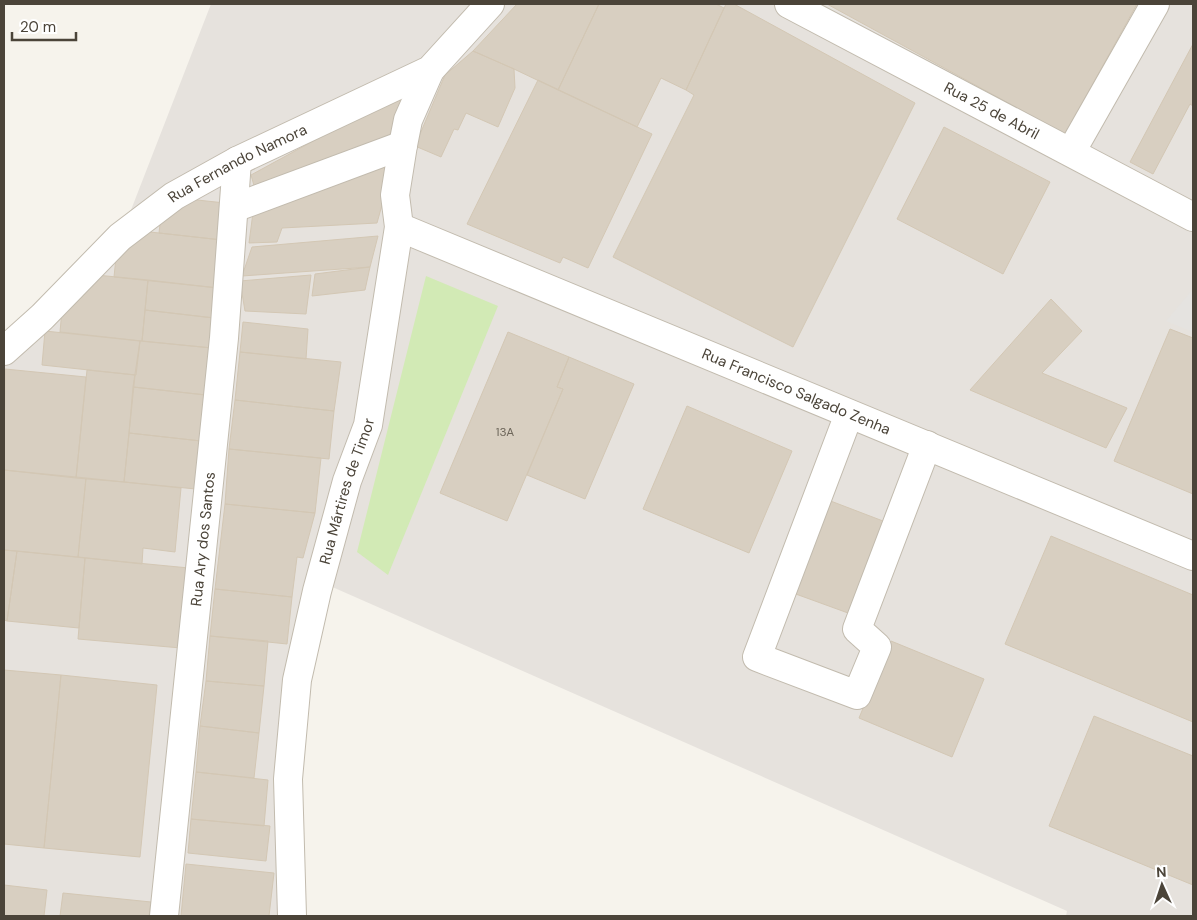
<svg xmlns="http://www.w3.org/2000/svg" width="1197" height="920" font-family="'DM Sans',sans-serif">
<rect width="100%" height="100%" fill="#f6f3ec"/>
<!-- industrial -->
<path fill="#e6e2dd" d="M211,4H1193V916H1066L1067,911L321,582L289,916H4V365L117,246Z"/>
<!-- green -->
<path fill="#d2eab5" d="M426,276L498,306L388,575L357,552Z"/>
<!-- parking -->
<path fill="#e5e3e0" d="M1193,289V332L1166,321Z"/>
<!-- building -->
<path fill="#d8cfc1" stroke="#d3c7b4" d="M517,4H599L558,90L514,69L473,51Z
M599,4H716L724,8L686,90L661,78L637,127L558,90Z
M726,4H734L915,103L793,347L613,257L694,95L686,90Z
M827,4H1137L1065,134Z
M1193,44V106L1190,104L1153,174L1130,162Z
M473,51L514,69L515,88L498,127L466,113L458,130L454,129L441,157L415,146L445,75Z
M538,80L652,134L588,268L563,257L560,263L467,224Z
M405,91L394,146L257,196L251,175Z
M944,127L1050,182L1003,274L897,219Z
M389,153L385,194L377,223L282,228L277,242L249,243L254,205Z
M188,199L225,203L222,240L159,233L161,216Z
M141,231L222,240L218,288L114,277L117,248Z
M378,236L370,267L242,276L252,247Z
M370,267L365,290L312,296L315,274Z
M96,275L148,280L142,341L60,332L62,310Z
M311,275L306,314L245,311L240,281Z
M148,280L218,288L214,318L145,310Z
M1051,299L1082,331L1042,373L1127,408L1106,448L970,390Z
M145,310L214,318L212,348L142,341Z
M243,322L308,329L306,359L240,352Z
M1170,329L1193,338V494L1114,461Z
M45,331L140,341L136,375L42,365Z
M508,332L569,357L557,387L563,389L507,521L440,493Z
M140,341L212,348L206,395L133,387Z
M240,352L341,362L334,411L235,400Z
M569,357L634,384L585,499L527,475L563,389L557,387Z
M5,369L86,377L76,478L4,470Z
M87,370L135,375L124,482L76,478Z
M133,387L206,395L201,441L129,433Z
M235,400L334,411L329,459L229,449Z
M687,406L792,451L749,553L643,509Z
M129,433L201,441L196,489L124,482Z
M229,449L321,458L315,513L225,504Z
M4,470L86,478L78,557L4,550Z
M86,478L181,488L175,552L143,548L142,564L78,557Z
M828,500L883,521L848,613L793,593Z
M225,504L315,513L303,558L297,557L292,597L215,589Z
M1051,536L1193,595V722L1005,644Z
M4,550L17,551L7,621L4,620Z
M17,551L85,558L79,628L7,621Z
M85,558L189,568L181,648L78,639Z
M215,589L292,597L287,644L210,636Z
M210,636L268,641L264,686L206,681Z
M891,641L984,679L952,757L859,718Z
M4,670L61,675L44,848L4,844Z
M61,675L157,685L140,857L44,848Z
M206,681L264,686L259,733L200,726Z
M1094,716L1193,756V885L1049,826Z
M200,726L259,733L254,778L196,772Z
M196,772L268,780L264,826L191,819Z
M191,819L270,826L266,861L188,853Z
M186,864L274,873L269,916H181Z
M4,885L47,890L44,916H4Z
M63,893L151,902L149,916H60Z"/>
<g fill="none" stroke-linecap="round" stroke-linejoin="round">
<defs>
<g id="minor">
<path id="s1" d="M789,4L1193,217"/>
<path d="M1071,152L1155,4"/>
<path d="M234,208L403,145"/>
<path id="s2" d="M399,227L1193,556"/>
<path id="s3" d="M4,351L42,317L120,237L174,196L237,161L430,70L490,4"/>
<path d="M849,414L757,657L857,695L877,647L857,629L927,445"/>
<path id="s4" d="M164,916L224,338L237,161"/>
<path id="s5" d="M292,916L288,779L297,680L317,591L347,481L368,425L399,227L395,195L403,145L408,120L430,70"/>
</g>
</defs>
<!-- minor casing -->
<use href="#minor" stroke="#c2bbae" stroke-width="30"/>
<!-- minor -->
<use href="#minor" stroke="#fff" stroke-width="28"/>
</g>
<g text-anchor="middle" stroke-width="4" stroke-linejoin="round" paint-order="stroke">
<!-- number labels -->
<g font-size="12" fill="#6e675b">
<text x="505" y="436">13A</text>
</g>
<!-- street labels -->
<g font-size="15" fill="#4b4439" stroke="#fff">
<text dy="5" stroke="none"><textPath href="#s1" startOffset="229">Rua 25 de Abril</textPath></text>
<text dy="5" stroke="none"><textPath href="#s3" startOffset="302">Rua Fernando Namora</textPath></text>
<text dy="5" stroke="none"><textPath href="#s2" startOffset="430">Rua Francisco Salgado Zenha</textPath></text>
<text dy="5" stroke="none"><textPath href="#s5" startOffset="432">Rua Mártires de Timor</textPath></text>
<text dy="5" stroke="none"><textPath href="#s4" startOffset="379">Rua Ary dos Santos</textPath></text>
</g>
</g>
<!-- border -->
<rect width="1197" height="920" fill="none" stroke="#4b4439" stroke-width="10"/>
<!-- north arrow -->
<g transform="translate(1162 885) rotate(357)" stroke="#ffffff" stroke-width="4" paint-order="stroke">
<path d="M0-4L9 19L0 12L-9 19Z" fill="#4b4439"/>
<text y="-8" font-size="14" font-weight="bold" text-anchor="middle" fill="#4b4439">N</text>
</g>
<!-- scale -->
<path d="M12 32v8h64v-8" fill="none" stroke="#4b4439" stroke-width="2.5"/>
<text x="20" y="32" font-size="15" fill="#4b4439" stroke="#ffffff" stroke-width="4" paint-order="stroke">20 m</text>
</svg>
